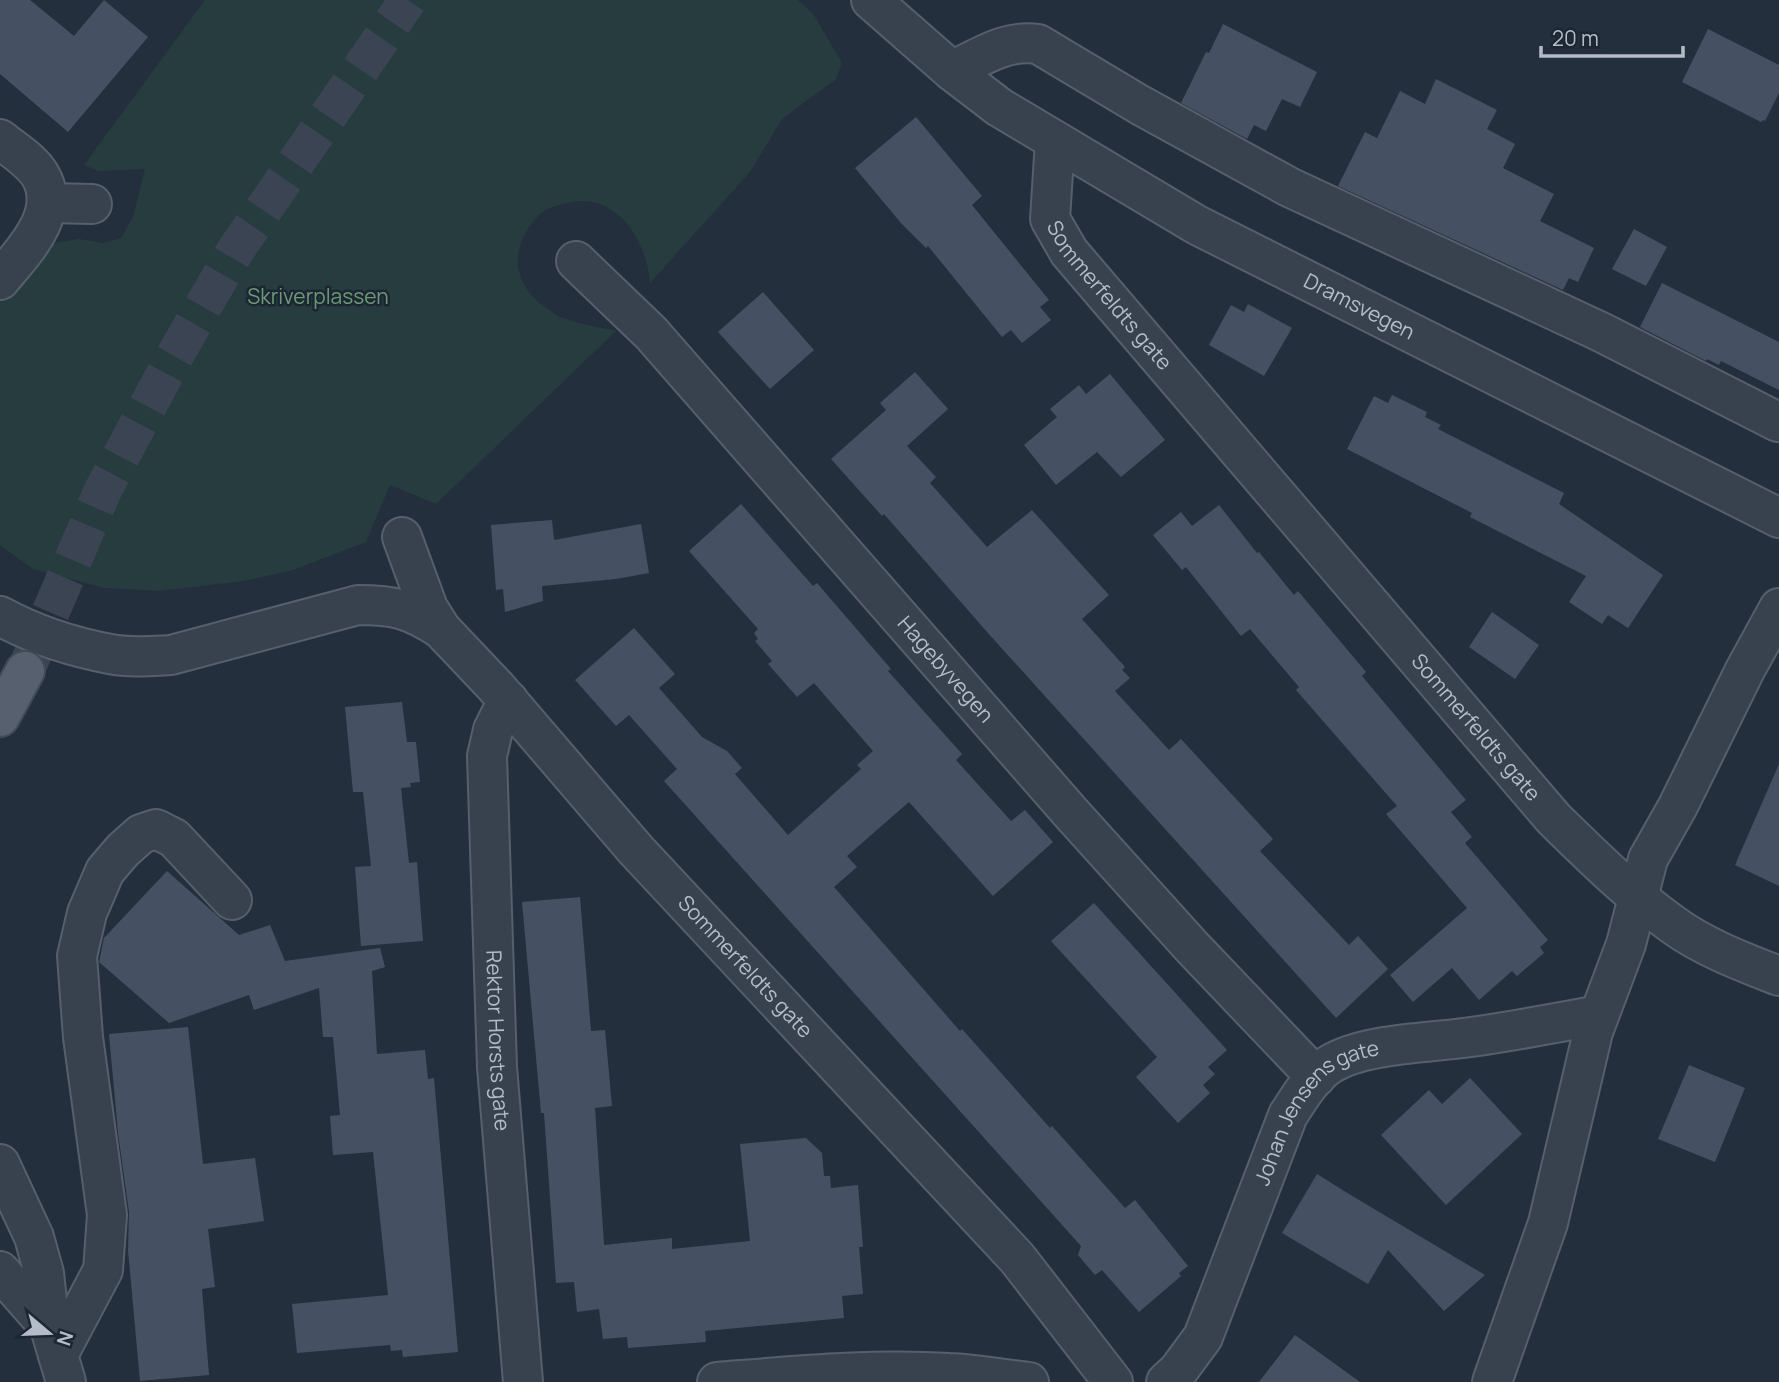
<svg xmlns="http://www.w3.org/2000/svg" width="1779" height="1382" font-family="Manrope,sans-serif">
<rect width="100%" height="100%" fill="#242f3e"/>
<!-- green -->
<path fill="#263c3f" d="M205,0H798L814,15L842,63L836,79L782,119L750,172L650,283C647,240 616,190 566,203C558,205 547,208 541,213C510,243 509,282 545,307C551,311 557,316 563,318C580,324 598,327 616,331L436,504L390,485L366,542L293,570L244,581L159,591L104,588L33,569L0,545V301L49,244L79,239L103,243L121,238L133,217L145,169L98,171L84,165Z"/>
<!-- building -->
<path fill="#455162" d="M0,0H30L74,36L104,0L148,37L68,132L0,74Z
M1223,24L1317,72L1300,107L1282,99L1266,131L1254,125L1247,139L1181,103L1206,52L1209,53Z
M1708,29L1779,65V93L1765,121L1763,120L1761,122L1682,82Z
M1436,79L1497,110L1487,129L1515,144L1503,168L1554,194L1540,221L1594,248L1578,282L1569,278L1563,290L1338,186L1365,132L1377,138L1400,91L1425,104Z
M916,117L982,196L972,205L1049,300L1040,307L1051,320L1022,343L1011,330L1002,337L928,246L926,248L901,223L855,168Z
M1634,229L1667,247L1646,286L1612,269Z
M1662,283L1779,342V390L1721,361L1719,365L1707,359L1706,361L1640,327Z
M763,292L814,350L770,389L718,332Z
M1248,304L1292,328L1264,376L1209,345L1231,305L1244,312Z
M915,372L948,409L907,446L936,477L930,483L987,547L1032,510L1109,595L1082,619L1125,667L1122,670L1130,678L1115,691L1169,750L1181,739L1273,839L1260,851L1349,945L1358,936L1388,969L1336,1018L987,632L884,514L882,516L831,459L886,410L880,403Z
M1110,374L1165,440L1121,477L1097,452L1056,485L1024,445L1057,417L1050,409L1079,385L1086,394Z
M1392,395L1427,412L1425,417L1441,425L1438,429L1564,493L1559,504L1663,575L1628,628L1608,615L1602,624L1569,602L1586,576L1470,517L1472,513L1347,449L1374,396L1388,403Z
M741,504L813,586L817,583L891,669L888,671L962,754L956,760L1011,821L1025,810L1053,842L993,896L909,802L847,856L857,867L834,887L960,1031L962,1029L1050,1128L1052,1126L1125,1208L1135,1200L1188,1266L1179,1273L1181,1276L1139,1312L1102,1270L1095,1275L1078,1255L1081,1246L664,781L677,769L629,715L616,726L575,680L634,628L675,674L659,688L702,737L727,751L742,768L735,774L788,835L861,769L857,765L873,751L814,683L797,697L768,664L772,661L755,641L758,639L754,633L758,629L689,551Z
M1219,505L1257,553L1259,552L1294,595L1298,591L1366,672L1362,676L1466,800L1451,812L1472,837L1465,843L1548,940L1540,947L1544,953L1517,976L1512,971L1479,1000L1452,968L1413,1002L1390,975L1467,908L1386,814L1397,806L1296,690L1299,687L1250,629L1241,636L1186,567L1182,570L1153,535L1181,512L1192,526Z
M552,520L554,540L641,524L649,573L616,579L542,586L543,601L505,612L503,589L496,590L491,525Z
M1492,612L1539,645L1515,679L1469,647Z
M402,702L407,742H416L420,782L410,783L411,787L401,788L409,863L417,862L423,941L361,946L355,867L371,866L363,792H353L345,707Z
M1779,764V886L1735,865Z
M167,871L239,935L270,925L285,961L380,948L385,967L372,971L377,1054L425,1050L428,1079L434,1078L458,1352L403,1357L402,1350L391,1351L390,1345L297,1353L292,1304L388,1295L373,1152L333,1155L330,1116L340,1115L333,1037H323L319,988L254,1010L249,995L169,1023L99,962L104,938Z
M580,897L591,1031L605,1030L612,1106L595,1108L604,1245L672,1238V1249L750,1241L740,1144L806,1138L822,1153L824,1176H830L831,1188L858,1185L863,1247H859L863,1294L842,1296L844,1318L705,1331L706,1342L628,1348L627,1337L603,1339L599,1309L577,1312L574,1282L556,1283L544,1113H541L522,902Z
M1094,903L1227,1050L1208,1067L1215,1074L1203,1085L1210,1093L1178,1123L1136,1077L1157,1057L1051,941Z
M188,1027L203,1164L255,1158L264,1221L208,1229L215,1287L202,1289L209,1375L140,1381L128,1250L129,1212L118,1133L109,1034Z
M1689,1065L1745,1088L1715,1162L1658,1139Z
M1470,1078L1522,1134L1446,1205L1381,1135L1429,1090L1442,1104Z
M1317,1174L1349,1194L1485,1275L1444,1311L1388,1250L1368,1284L1282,1233Z
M1295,1335L1360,1382H1259Z"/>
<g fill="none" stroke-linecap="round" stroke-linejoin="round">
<!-- major-tunnel -->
<path stroke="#3a4453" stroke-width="38" stroke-dasharray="38 19" stroke-linecap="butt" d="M28,665L103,490L174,357L235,251L408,0"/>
<defs>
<g id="minor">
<path id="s1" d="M871,0L952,71L999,107L1197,225L1779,518"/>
<path d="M952,71C979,58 1006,39 1038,44L1140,105L1289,187L1601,332L1778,422"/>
<path d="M0,139C13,150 31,160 40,175C63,213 22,253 0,280"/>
<path id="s2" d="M1055,141L1050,219L1069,252L1554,819C1592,856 1629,893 1672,924C1703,947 1743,962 1779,976"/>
<path d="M47,203L92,204"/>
<path id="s3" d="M576,261L651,333L1071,813L1192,947L1316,1077"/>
<path id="s4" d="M402,537L428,608L441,629L496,687L636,850L1017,1258L1113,1382"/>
<path d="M0,616C33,634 73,647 110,654C130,658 151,656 171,655L358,605C395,605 410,609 441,629"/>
<path id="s5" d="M508,700L493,730L487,756L497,1067L523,1382"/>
<path d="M0,1164L34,1237L44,1273L50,1328L66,1382"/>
<path d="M0,1271L50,1328"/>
<path d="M58,1355L103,1270L107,1215L83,1037L77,956L87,913L105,871L123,850L141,834L156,829L174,838L232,900"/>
<path d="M717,1382C792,1376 873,1368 949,1373C975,1374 1002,1379 1029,1382"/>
<path id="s6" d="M1166,1382L1178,1371L1203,1337L1288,1115C1300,1097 1311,1077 1329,1065C1363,1043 1431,1043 1471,1037C1514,1031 1556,1023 1599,1015"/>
<path d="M1492,1382L1548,1223L1593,1032L1626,944L1648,859L1678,806L1745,670L1779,608"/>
</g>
<path id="major" d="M0,717L25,671"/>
</defs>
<!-- minor casing -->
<use href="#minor" stroke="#565f6c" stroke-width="42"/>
<!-- major casing -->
<use href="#major" stroke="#414a57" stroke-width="42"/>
<!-- minor -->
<use href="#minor" stroke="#38414e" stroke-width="38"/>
<!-- major -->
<use href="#major" stroke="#56606e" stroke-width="38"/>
</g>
<g text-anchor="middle" stroke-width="5" stroke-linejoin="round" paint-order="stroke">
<!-- street labels -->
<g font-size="21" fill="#b4bcc9" stroke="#1d2633">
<text dy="7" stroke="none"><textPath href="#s2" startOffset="175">Sommerfeldts gate</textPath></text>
<text dy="7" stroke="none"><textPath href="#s1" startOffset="579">Dramsvegen</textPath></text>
<text dy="7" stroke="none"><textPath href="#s3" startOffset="551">Hagebyvegen</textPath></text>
<text dy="7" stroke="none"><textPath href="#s2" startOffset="742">Sommerfeldts gate</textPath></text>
<text dy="7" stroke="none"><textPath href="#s4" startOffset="555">Sommerfeldts gate</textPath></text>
<text dy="7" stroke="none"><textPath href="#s5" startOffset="345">Rektor Horsts gate</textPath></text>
<text dy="7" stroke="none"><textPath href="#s6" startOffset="318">Johan Jensens gate</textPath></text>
</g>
<!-- park labels -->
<g font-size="21" fill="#6b9a76" stroke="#1d2633">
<text x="318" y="304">Skriverplassen</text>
</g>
</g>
<!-- north arrow -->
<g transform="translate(49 1333) rotate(109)" stroke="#1d2633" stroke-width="5" paint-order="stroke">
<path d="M0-5L12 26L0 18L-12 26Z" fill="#b4bcc9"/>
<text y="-10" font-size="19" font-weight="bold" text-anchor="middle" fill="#b4bcc9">N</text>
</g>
<!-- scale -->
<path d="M1541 46v10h142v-10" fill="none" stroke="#b4bcc9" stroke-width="3.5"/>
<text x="1552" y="46" font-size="21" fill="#b4bcc9" stroke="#1d2633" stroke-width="5" paint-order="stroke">20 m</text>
</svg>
